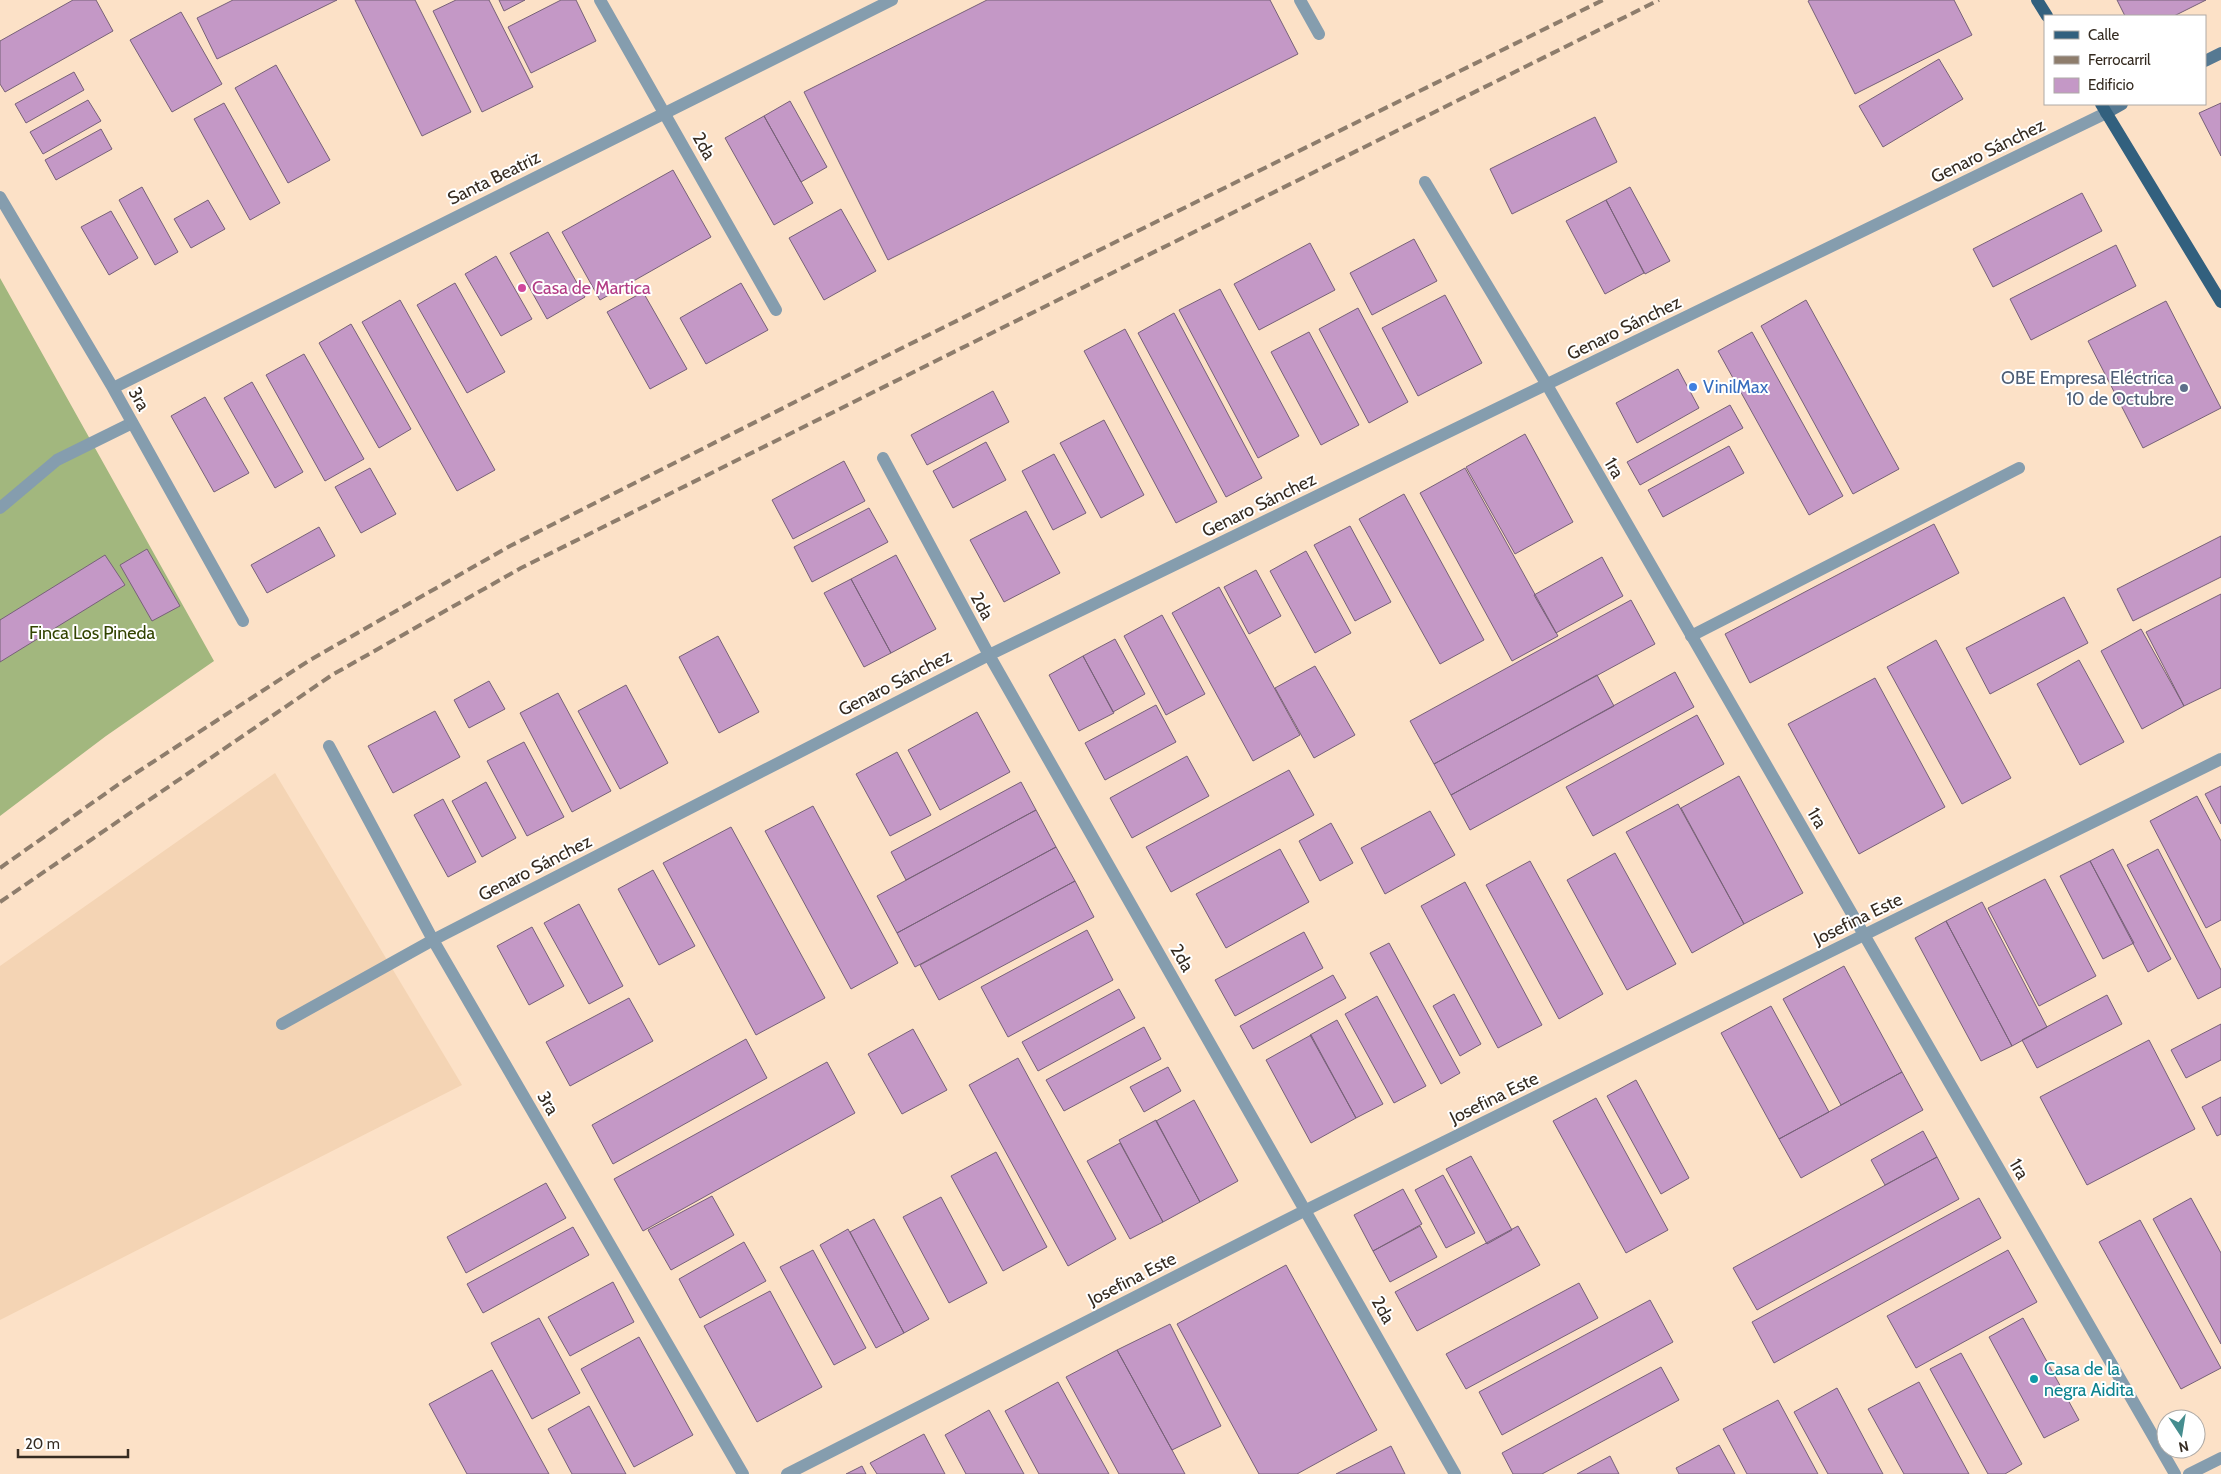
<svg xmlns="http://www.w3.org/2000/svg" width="2221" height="1474" font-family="Cabin,sans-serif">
<rect width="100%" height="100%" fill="#fce1c7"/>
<!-- built -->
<path fill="#f4d4b4" d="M275,773L462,1085L0,1320V966Z"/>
<!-- forest -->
<path fill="#a2b77e" d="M0,278L214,661L106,736L0,816Z"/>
<!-- building -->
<path fill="#c498c6" stroke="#776178" d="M73,0H96L113,31L5,92L0,84V41Z
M233,0H337L217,59L197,18Z
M355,0H415L471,112L422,136Z
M456,0H489L533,87L482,112L433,11Z
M499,0H525L504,11Z
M561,0H576L596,41L531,73L508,27Z
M987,0H1270L1298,54L888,260L804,92Z
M1810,0H1954L1972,35L1855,94L1808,1Z
M2117,0H2206L2174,16H2125Z
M181,12L222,84L172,112L130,40Z
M1939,59L1963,99L1883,147L1859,106Z
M276,65L330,160L288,183L235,88Z
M74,72L84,90L26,123L15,104Z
M88,100L101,121L43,154L30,132Z
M790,101L827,167L801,182L764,116Z
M224,103L280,203L250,220L194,119Z
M2221,103V156L2199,113Z
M764,116L813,203L774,225L725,138Z
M1595,117L1617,162L1512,214L1490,169Z
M101,129L112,149L56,180L45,160Z
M673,170L711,237L600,300L562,232Z
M142,187L178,252L155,265L119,200Z
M1630,187L1670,261L1645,274L1606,200Z
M2082,193L2102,231L1993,287L1973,249Z
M208,200L225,229L191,248L174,219Z
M1606,200L1644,273L1605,294L1566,221Z
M841,209L876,271L824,300L789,238Z
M111,211L138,258L109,275L81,227Z
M548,232L585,297L547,319L510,253Z
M1414,239L1437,281L1372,315L1350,273Z
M1310,243L1335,290L1259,330L1234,284Z
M2116,245L2136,286L2031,340L2010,299Z
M496,256L532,319L501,336L465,274Z
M455,283L505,372L467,393L417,305Z
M741,283L768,330L706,364L680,318Z
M1220,289L1299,436L1258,458L1179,310Z
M643,292L687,369L650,389L607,312Z
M1445,295L1482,363L1418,396L1382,328Z
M400,300L495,470L457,491L362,322Z
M1806,300L1899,469L1853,494L1761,326Z
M2166,301L2221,408L2143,448L2088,341Z
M1358,308L1408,402L1369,423L1319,329Z
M1174,313L1262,478L1226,497L1138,333Z
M351,324L411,429L379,448L319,343Z
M1125,329L1217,502L1176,523L1084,351Z
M1309,332L1359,425L1321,445L1271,352Z
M1752,332L1843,496L1809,515L1718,351Z
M304,354L364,459L325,481L266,375Z
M1678,369L1699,408L1637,443L1616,403Z
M252,382L303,472L275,488L224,398Z
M993,391L1009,422L927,465L911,435Z
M205,397L249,473L214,492L171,416Z
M1730,405L1743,428L1640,485L1627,462Z
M1104,420L1144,495L1101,518L1060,443Z
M1525,434L1573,522L1515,554L1466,467Z
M986,442L1006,480L953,508L933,471Z
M1729,446L1744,473L1663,517L1648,490Z
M1054,454L1086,513L1053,530L1022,471Z
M844,461L865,501L793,539L772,500Z
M370,468L396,514L361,533L335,487Z
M1465,468L1558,636L1512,661L1420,493Z
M1404,494L1484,640L1440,664L1359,519Z
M869,508L888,542L812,582L794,547Z
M1026,511L1060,573L1004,602L970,540Z
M1934,524L1959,573L1750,683L1725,634Z
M1350,526L1391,602L1355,621L1314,545Z
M319,527L335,556L267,593L251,565Z
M2221,536V577L2133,621L2117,589Z
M147,549L180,606L152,621L120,565Z
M1306,551L1351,633L1315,653L1270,571Z
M105,555L125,585L0,662V620Z
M896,555L936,629L891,653L851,579Z
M1602,557L1623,596L1556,633L1534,595Z
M1256,570L1281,616L1249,634L1224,587Z
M851,579L891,653L864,667L824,593Z
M1219,587L1300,735L1253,761L1172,613Z
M2221,594V688L2184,706L2146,632Z
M2064,597L2088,643L1990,694L1966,648Z
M1631,600L1655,644L1434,764L1410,721Z
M1162,615L1205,694L1166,715L1124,636Z
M2141,629L2184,706L2142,729L2101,651Z
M718,636L759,712L719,733L679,657Z
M1115,639L1145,694L1113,712L1083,656Z
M1936,640L2011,778L1962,804L1887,667Z
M1083,656L1114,713L1079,731L1049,675Z
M2079,660L2124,742L2080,765L2037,684Z
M1315,666L1355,735L1314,758L1275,688Z
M1675,672L1694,707L1470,830L1451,795Z
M1597,675L1614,706L1451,795L1434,764Z
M1875,678L1945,807L1859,854L1788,724Z
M489,681L505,709L469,728L454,700Z
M626,685L668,763L620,789L578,711Z
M558,693L611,791L572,812L520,713Z
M1156,705L1176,742L1105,780L1085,743Z
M435,711L460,757L393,793L368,746Z
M977,712L1010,772L940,810L908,750Z
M1697,715L1724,764L1593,836L1566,787Z
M524,742L564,817L527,836L487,761Z
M897,752L931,815L890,836L856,774Z
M1187,756L1209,796L1132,838L1110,798Z
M1289,770L1314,815L1171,892L1146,847Z
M1739,776L1803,893L1744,924L1681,808Z
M486,782L516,838L482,857L452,801Z
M1021,782L1036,810L906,880L891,852Z
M2221,786V824L2205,794Z
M2197,796L2221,841V920L2206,928L2150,821Z
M443,799L476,862L448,877L414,815Z
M1678,804L1744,924L1692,953L1626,832Z
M813,806L898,963L851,989L765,831Z
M1036,810L1056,847L897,933L877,896Z
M1430,811L1455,855L1385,894L1361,848Z
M1331,823L1353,863L1320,881L1299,841Z
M731,827L825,998L756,1035L663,863Z
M1056,847L1075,881L915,967L897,933Z
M1280,849L1309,902L1226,948L1196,894Z
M2113,849L2171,959L2148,972L2090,861Z
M2158,849L2221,970V987L2198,999L2127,865Z
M1615,853L1676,964L1627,990L1567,880Z
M1530,861L1603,994L1559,1019L1486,885Z
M2090,861L2134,943L2103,959L2060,876Z
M653,870L695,946L659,965L618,889Z
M2045,879L2096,976L2039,1006L1988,908Z
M1075,881L1094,917L939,1000L920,965Z
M1465,882L1542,1025L1498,1048L1421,906Z
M1982,902L2047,1027L2012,1046L1946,921Z
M579,904L623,986L589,1004L544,923Z
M1946,921L2012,1046L1981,1061L1915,938Z
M532,927L564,986L529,1005L497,946Z
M1087,930L1113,980L1008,1037L981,987Z
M1304,932L1323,968L1235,1016L1215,980Z
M1389,943L1460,1073L1441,1084L1370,953Z
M1844,966L1902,1072L1841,1105L1783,999Z
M1333,975L1346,998L1253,1049L1240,1026Z
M1119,989L1135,1018L1038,1071L1022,1042Z
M1454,994L1481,1044L1460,1056L1433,1006Z
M2107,995L2122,1024L2037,1068L2022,1040Z
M1377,996L1426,1086L1394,1103L1345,1014Z
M629,998L653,1041L570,1086L546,1042Z
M1771,1006L1829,1112L1779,1139L1721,1033Z
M1337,1020L1383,1104L1356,1118L1310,1035Z
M2221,1024V1060L2186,1078L2171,1050Z
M1144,1027L1161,1059L1064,1111L1046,1080Z
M913,1029L947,1090L902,1114L868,1054Z
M1311,1035L1356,1118L1311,1143L1266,1060Z
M746,1039L767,1078L613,1164L592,1125Z
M2149,1040L2195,1129L2087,1185L2040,1097Z
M1018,1058L1116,1239L1068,1266L969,1085Z
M827,1062L855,1113L643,1231L614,1179Z
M1168,1067L1181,1091L1144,1112L1130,1087Z
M1902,1072L1923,1110L1801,1178L1779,1139Z
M1636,1080L1689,1178L1661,1194L1607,1096Z
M2221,1097V1134L2217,1136L2202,1107Z
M1596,1098L1668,1230L1626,1253L1553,1121Z
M1194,1100L1238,1181L1200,1202L1156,1121Z
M1156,1120L1200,1202L1163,1222L1119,1140Z
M1923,1131L1937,1157L1885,1185L1871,1160Z
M1120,1143L1163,1222L1130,1239L1087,1161Z
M996,1152L1047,1247L1003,1271L951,1176Z
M1471,1156L1512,1230L1487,1244L1446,1169Z
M1937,1157L1959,1199L1757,1310L1733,1268Z
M1443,1175L1475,1233L1446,1248L1415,1190Z
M546,1183L566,1218L466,1273L447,1237Z
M1403,1189L1422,1224L1373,1251L1354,1215Z
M712,1196L734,1235L671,1270L648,1230Z
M941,1197L987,1283L949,1303L903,1217Z
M1979,1198L2001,1238L1774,1363L1752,1322Z
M2191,1198L2221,1253V1344L2153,1219Z
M874,1219L929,1319L904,1333L850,1232Z
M2140,1220L2221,1368L2181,1389L2099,1242Z
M1420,1226L1437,1257L1390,1282L1373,1251Z
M1518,1226L1540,1265L1417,1331L1395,1292Z
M573,1227L589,1255L483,1313L467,1284Z
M848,1229L904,1333L876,1348L820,1245Z
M744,1242L766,1281L700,1318L679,1279Z
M813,1250L866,1348L834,1365L780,1267Z
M2008,1250L2037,1302L1916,1368L1887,1316Z
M1286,1265L1377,1430L1297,1474H1259L1177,1324Z
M613,1282L634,1322L570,1356L548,1317Z
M1579,1283L1598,1318L1466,1389L1446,1354Z
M770,1291L822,1387L757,1422L704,1326Z
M1650,1300L1673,1342L1502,1435L1479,1392Z
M539,1318L580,1393L532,1419L491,1343Z
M2023,1318L2079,1420L2044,1438L1989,1337Z
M1170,1324L1221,1426L1172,1450L1117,1350Z
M639,1337L693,1435L634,1467L581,1369Z
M1117,1350L1172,1450L1185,1474H1119L1066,1377Z
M1961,1353L2022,1464L2005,1474H1988L1930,1369Z
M1661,1367L1679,1400L1542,1474H1513L1502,1453Z
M492,1370L549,1474H467L429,1404Z
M1058,1382L1109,1474H1039L1005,1411Z
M1919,1382L1969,1474H1904L1868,1409Z
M1837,1388L1883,1474H1828L1794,1412Z
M1778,1400L1818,1474H1747L1723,1429Z
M589,1406L626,1474H572L548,1429Z
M989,1410L1024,1474H966L945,1435Z
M924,1434L945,1474H877L870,1463Z
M1719,1445L1735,1474H1679L1676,1468Z
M1391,1446L1405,1474H1336Z
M1610,1456L1619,1474H1577Z
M862,1466L866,1474H846Z"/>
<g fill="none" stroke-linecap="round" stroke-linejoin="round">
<!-- lane -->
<path stroke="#859dae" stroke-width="12" d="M0,508L57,460L132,423
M1691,636L2019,468
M282,1024L433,940"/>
<!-- street -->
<path stroke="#859dae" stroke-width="12" d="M600,0L776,310
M1300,0L1319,34
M1425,182L1547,385L2175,1474
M0,197L113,388L243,621
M113,388L892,0
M883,458L989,655L1455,1474
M329,746L433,940L743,1474
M433,940L989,655L2106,113
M787,1474L1306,1210L2221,759
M2189,1474L2221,1458"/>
<!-- secondary -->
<path stroke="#567992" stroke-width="12" d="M2205,61L2221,53
M2106,113L2122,104"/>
<!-- primary -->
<path stroke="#32607e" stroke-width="12" d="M2037,0L2047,16
M2101,104L2221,302"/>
<!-- rail -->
<path stroke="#8e7d6c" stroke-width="4" stroke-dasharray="10 5" stroke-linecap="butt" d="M0,868L119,784L310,660L510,546L898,350L1603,0
M0,902L332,675L521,568L1659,0"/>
</g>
<!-- markers -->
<circle fill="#d1479c" stroke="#fff" stroke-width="2" cx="522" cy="288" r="5"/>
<circle fill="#3f7fe0" stroke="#fff" stroke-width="2" cx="1693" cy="387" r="5"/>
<circle fill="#5c6f8a" stroke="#fff" stroke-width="2" cx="2184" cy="388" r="5"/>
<circle fill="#0f9aa8" stroke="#fff" stroke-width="2" cx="2034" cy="1379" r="5"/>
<g text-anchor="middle" stroke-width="4" stroke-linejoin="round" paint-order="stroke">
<!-- street labels -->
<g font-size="18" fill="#352b21" stroke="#fff">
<text transform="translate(704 146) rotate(61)" y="6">2da</text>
<text transform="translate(1988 151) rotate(-26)" y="6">Genaro Sánchez</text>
<text transform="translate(494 178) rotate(-26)" y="6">Santa Beatriz</text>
<text transform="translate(1624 328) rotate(-26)" y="6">Genaro Sánchez</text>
<text transform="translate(139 399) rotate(61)" y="6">3ra</text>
<text transform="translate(1614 468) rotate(60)" y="6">1ra</text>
<text transform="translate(1259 505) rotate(-26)" y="6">Genaro Sánchez</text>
<text transform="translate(982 606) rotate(62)" y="6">2da</text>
<text transform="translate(895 683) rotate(-27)" y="6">Genaro Sánchez</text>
<text transform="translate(1817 818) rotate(60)" y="6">1ra</text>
<text transform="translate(535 868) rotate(-27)" y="6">Genaro Sánchez</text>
<text transform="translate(1858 919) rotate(-26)" y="6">Josefina Este</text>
<text transform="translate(1182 958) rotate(60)" y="6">2da</text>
<text transform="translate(1494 1098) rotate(-26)" y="6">Josefina Este</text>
<text transform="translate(548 1103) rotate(60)" y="6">3ra</text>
<text transform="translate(2019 1169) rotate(60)" y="6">1ra</text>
<text transform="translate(1132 1279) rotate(-27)" y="6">Josefina Este</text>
<text transform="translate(1383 1310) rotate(61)" y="6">2da</text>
</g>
<!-- hotel labels -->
<g font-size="18" fill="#b23c85" stroke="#fff" text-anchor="start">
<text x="532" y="294">Casa de Martica</text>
</g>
<!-- service labels -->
<g font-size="18" fill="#4e5e75" stroke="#fff" text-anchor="end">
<text x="2174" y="384">OBE Empresa Eléctrica<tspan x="2174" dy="21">10 de Octubre</tspan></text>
</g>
<!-- shop labels -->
<g font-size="18" fill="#366cbe" stroke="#fff" text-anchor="start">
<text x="1703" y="393">VinilMax</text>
</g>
<!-- park labels -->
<g font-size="18" fill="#324300" stroke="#fff">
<text x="92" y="639">Finca Los Pineda</text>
</g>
<!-- culture labels -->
<g font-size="18" fill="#0d838f" stroke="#fff" text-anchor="start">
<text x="2044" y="1375">Casa de la<tspan x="2044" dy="21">negra Aidita</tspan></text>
</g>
</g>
<!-- legend -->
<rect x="2044" y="15" width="162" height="90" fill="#ffffff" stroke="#aeaaa6"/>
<rect x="2054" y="31" width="25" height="8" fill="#32607e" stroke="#aeaaa6"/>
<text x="2088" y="40" font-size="15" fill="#352b21">Calle</text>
<rect x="2054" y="56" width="25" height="8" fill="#8e7d6c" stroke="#aeaaa6"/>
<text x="2088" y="65" font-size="15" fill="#352b21">Ferrocarril</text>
<rect x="2054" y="78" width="25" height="15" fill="#c498c6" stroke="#aeaaa6"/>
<text x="2088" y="90" font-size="15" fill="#352b21">Edificio</text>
<!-- north arrow -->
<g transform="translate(2181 1434) rotate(168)"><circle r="24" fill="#ffffff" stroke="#aeaaa6"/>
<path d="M0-4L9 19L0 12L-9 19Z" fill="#458d8f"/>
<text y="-8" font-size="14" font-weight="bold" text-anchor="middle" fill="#352b21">N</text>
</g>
<!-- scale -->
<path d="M18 1449v8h110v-8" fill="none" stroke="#352b21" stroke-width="2.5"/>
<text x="25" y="1449" font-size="15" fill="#352b21" stroke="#ffffff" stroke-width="4" paint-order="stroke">20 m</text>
</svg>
